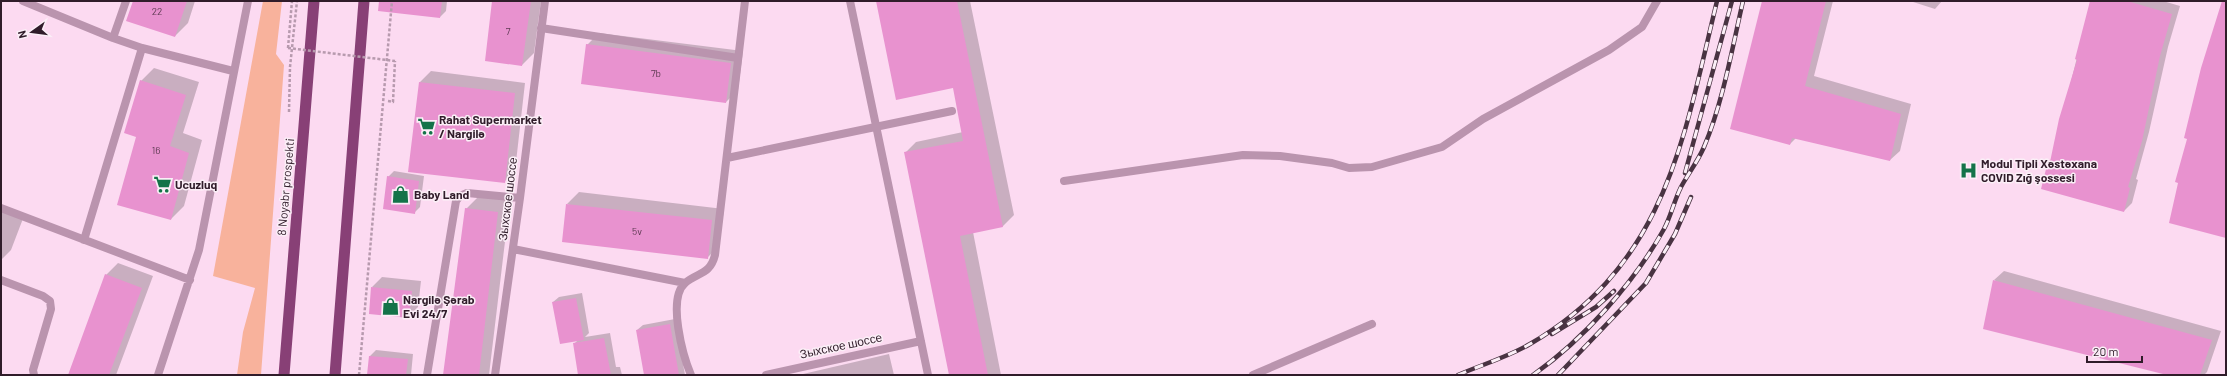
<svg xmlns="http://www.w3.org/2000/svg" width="2227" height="376" font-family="Barlow,sans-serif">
<rect width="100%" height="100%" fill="#fcdaf1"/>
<!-- green -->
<path fill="#f8b29c" d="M263,1H282L276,54L284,65L261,375H237L243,332L255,288L213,276Z"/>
<!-- shadow -->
<path fill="#0003" d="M134,1H195L188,23L175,36Z
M407,1H447L446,11L440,17Z
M493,1H541L534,53L522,65Z
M877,1H970L1014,215L1003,226L973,232L1001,375H950L905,153L916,142L963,132L954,87Z
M1763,1H1833L1814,76L1911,104L1900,151L1890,160L1796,138L1790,144Z
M1910,1H1942L1935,9Z
M2091,1H2163L2180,6L2168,47L2149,132L2136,179L2138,180L2132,203L2124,211L2049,162L2052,158Z
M599,33L743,51L738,90L726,102L587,45Z
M154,68L199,82L183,133L202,140L184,206L171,219L137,136L141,81Z
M431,71L525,83L515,171L504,182L410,171L420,82Z
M394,171L424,176L420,207L414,213L388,177Z
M579,192L724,209L719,246L707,258L567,204Z
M478,197L510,200L489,375H444L466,209Z
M1,207L24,216L11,250L1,260Z
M118,263L153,276L116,375H69L106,275Z
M2004,271L2221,331L2207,372L2204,375H2171L1994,280Z
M382,277L421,281L418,307L408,317L372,287Z
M582,293L589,333L585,337L610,333L616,367H620L622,375H579L574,344L578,340L553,302L559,297Z
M675,319L685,375H645L637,330L643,325Z
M376,350L413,354L411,375H368L370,356Z
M889,354L894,375H802L803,374Z"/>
<!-- building -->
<path fill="#e892cf" d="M133,1H187L175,37L126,21Z
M379,1H442L440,18L378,11Z
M492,1H531L522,66L485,61Z
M876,1H957L1003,227L960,236L988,375H949L904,152L963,141L953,88L896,100Z
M1762,1H1826L1805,86L1901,114L1890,161L1792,138L1790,145L1730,129Z
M2090,1H2127L2172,14L2160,56L2142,141L2128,187L2130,188L2124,212L2041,189L2048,161L2050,162L2059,119L2077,60L2075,59Z
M2222,1H2226V238L2169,223L2178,183L2175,182L2187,139L2184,138L2201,68Z
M586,44L731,63L726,103L581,84Z
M140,80L186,95L170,146L189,153L171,220L117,205L136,137L124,133Z
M419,82L515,93L505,183L408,172Z
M387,176L419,181L415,214L383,209Z
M566,204L712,220L708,259L562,242Z
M465,208L498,212L479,375H443Z
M105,274L142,288L109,375H68Z
M1993,280L2212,340L2200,375H2167L1983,329Z
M371,287L412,291L409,318L369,314Z
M576,298L584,340L560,344L552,302Z
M670,324L679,375H644L636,330Z
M604,338L611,375H578L573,343Z
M369,356L408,359L406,375H367Z"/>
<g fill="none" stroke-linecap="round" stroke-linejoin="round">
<!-- path -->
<path stroke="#b79aae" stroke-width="2.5" stroke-dasharray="3 2" stroke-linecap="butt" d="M288,48L292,1
M388,101L393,102L395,61
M289,112L290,67L297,1
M359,375L392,1"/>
<!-- service -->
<path stroke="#ba94ae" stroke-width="8" d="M23,1L113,38L142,48L233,71
M850,1L928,375
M541,28L738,58
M113,38L126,1
M727,158L952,111
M1064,181L1243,155L1280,156L1332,163L1349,168L1372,167L1442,147L1483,119L1609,50L1642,27L1657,1
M1,208L190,280
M84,240L142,48
M513,249L685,283
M1,280L43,296L50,301L51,309L33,370L34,375
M158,375L199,250L248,1
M427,375L456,201L460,196L467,193L520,198
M495,375L520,198L545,1
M691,375C683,356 667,299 685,283C698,272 710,275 715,255L745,1
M766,375L921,341
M1253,375L1372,324"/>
<!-- trunk -->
<path stroke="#884076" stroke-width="11" d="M284,375L314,1
M335,375L364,1"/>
<defs>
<path id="rail" d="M1685,173L1732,1
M1552,334L1596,307L1614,291
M1458,375C1481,365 1508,357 1530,344C1666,264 1683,141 1717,1
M1533,375C1583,340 1634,283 1664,229C1671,216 1674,201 1681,187C1688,174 1698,161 1704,147C1723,102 1732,49 1743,1
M1558,375L1646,283L1675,234L1691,197"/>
</defs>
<!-- rail casing -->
<use href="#rail" stroke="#493342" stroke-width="4.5"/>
<!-- rail -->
<use href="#rail" stroke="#fbeff7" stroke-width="3" stroke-dasharray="9" stroke-linecap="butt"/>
<!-- path-bridge -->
<path stroke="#b79aae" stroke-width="2.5" stroke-dasharray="3 2" stroke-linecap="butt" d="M288,48L395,61"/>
</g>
<!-- icons -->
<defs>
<symbol id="supermarket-bare" viewBox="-9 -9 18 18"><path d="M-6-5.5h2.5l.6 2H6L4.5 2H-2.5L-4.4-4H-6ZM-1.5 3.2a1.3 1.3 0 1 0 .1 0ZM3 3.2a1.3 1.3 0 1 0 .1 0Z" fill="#147349" stroke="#fbeff7" stroke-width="2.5" paint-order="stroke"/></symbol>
<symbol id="hospital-bare" viewBox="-9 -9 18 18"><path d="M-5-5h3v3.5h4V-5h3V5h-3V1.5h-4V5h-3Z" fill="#147349" stroke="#fbeff7" stroke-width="2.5" paint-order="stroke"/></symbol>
<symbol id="shop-bare" viewBox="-9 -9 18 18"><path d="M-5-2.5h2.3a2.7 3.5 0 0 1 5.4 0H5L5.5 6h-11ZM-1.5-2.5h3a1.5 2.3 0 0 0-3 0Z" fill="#147349" stroke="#fbeff7" stroke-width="2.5" paint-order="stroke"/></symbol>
</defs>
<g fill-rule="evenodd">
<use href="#supermarket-bare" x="414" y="114" width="25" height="25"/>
<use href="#hospital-bare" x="1956" y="158" width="25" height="25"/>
<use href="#supermarket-bare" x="150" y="172" width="25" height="25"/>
<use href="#shop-bare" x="388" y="182" width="25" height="25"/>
<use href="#shop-bare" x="378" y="294" width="25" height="25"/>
</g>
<g text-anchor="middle" stroke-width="3" stroke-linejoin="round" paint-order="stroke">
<!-- number labels -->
<g font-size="10" fill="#5e3a53">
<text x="157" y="15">22</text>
<text x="508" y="35">7</text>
<text x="656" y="77">7b</text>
<text x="156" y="154">16</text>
<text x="637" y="235">5v</text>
</g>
<!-- poi labels -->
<g font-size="12" font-weight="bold" fill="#301c2a" stroke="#fbeff7" text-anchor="start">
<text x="439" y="124">Rahat Supermarket<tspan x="439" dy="14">/ Nargilə</tspan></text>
<text x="1981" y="168">Modul Tipli Xəstəxana<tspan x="1981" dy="14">COVID Zığ şossesi</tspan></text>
<text x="175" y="189">Ucuzluq</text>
<text x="414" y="199">Baby Land</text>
<text x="403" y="304">Nargilə Şərab<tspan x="403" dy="14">Evi 24/7</tspan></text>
</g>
<!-- street labels -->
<g font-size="12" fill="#301c2a" stroke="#fbeff7">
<text transform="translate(286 187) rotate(-85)" y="4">8 Noyabr prospekti</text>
<text transform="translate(508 199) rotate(-83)" y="4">Зыхское шоссе</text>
<text transform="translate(841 346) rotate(-12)" y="4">Зыхское шоссе</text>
</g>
</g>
<!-- border -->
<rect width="2227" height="376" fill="none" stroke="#301c2a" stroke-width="4"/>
<!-- north arrow -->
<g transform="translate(32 32) rotate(256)" stroke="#fbeff7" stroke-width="3" paint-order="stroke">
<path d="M0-3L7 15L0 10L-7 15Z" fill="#301c2a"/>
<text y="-6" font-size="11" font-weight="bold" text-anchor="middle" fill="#301c2a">N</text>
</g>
<!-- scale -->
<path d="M2087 356v6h55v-6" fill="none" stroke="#301c2a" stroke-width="2"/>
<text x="2093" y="356" font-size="12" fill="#301c2a" stroke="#fbeff7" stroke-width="3" paint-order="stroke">20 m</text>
</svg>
